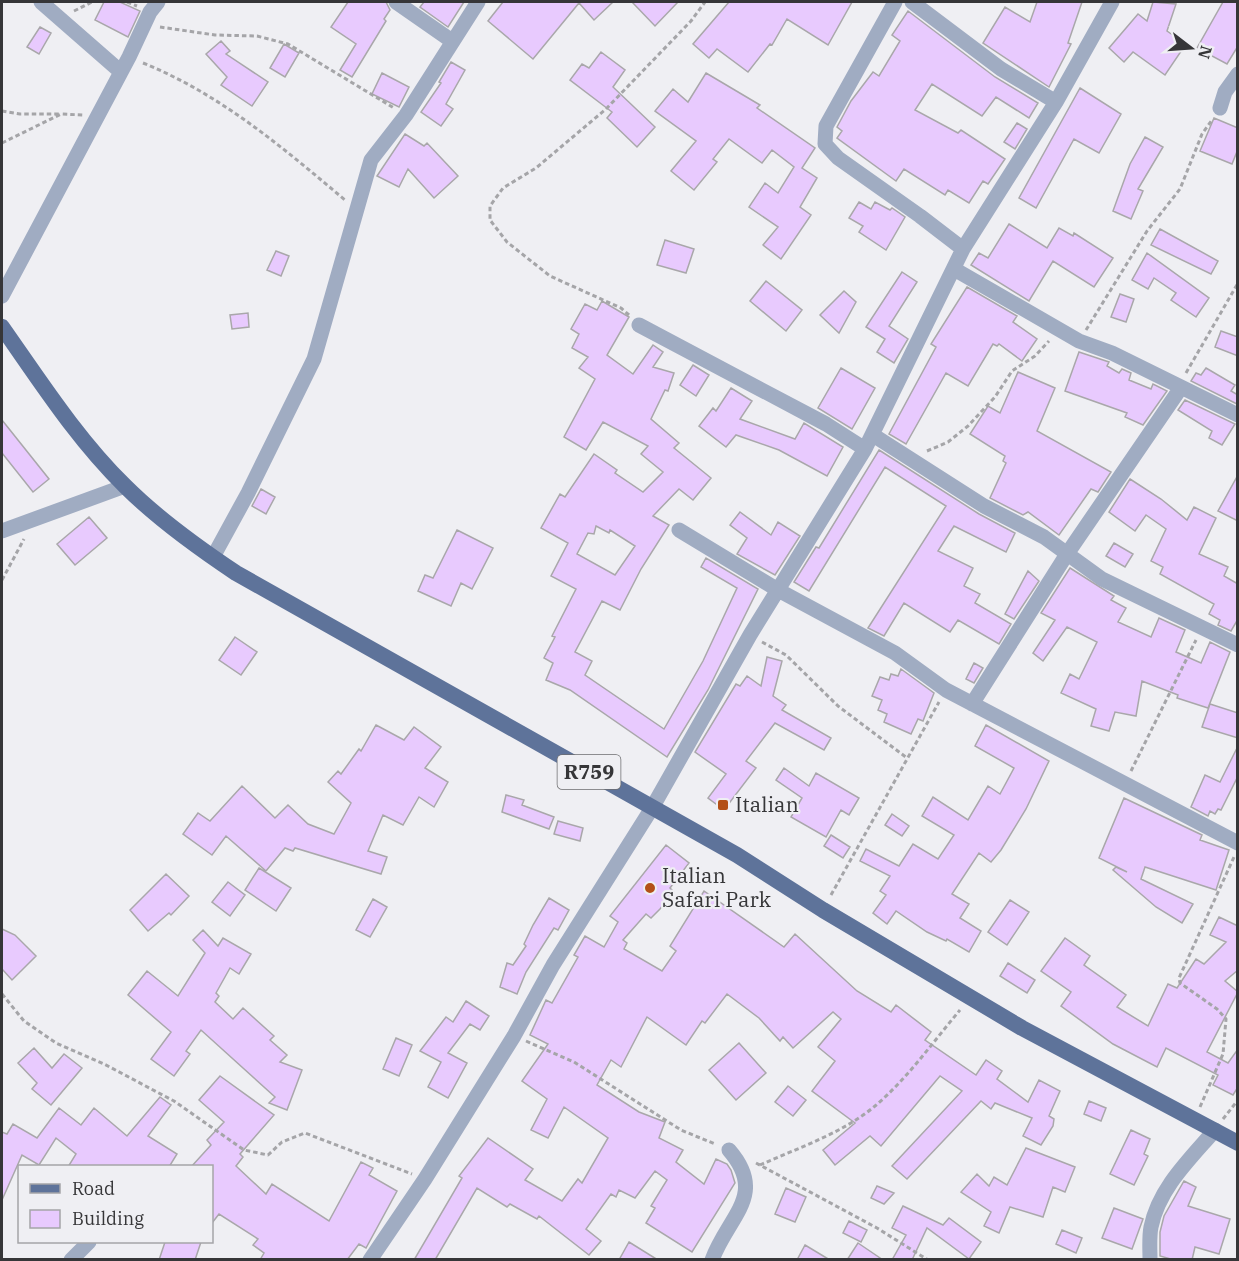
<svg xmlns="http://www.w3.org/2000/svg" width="1239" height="1261" font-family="'IBM Plex Serif',serif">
<rect width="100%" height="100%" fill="#efeff3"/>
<!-- building -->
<path fill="#e8cafe" stroke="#a9a7aa" stroke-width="1.5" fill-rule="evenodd" d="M104,2H120L140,11L128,37L95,20Z
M348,2H386L390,10L384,19L386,21L352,77L340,70L356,44L331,27Z
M424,2H464L448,27L420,7Z
M503,2H613L594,20L579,3L533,59L488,21Z
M632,2H678L655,26Z
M729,2H852L828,45L787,19L772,45L770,44L748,72L717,49L709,58L693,44Z
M1037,2H1082L1068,43L1071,44L1049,87L983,43L1005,7L1030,22Z
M1153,2L1176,4L1167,31L1186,44L1165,75L1133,52L1124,62L1109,48L1138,14L1147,21Z
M1223,2H1238V46L1227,64L1197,48Z
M908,11L995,77L1038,103L1029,118L996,97L982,116L932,84L915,110L958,133L961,130L1005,159L988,184L983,181L969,203L948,190L945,195L904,169L896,181L837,138L842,131L837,127L851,101L873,72L879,76L900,41L892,35Z
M40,27L51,33L39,54L27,47Z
M221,41L230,51L226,54L268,82L252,106L221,85L227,77L206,54Z
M284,44L299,53L285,77L270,68Z
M601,52L625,70L613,87L655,127L637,147L607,118L612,112L570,80L582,64L589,68Z
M451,62L465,70L446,104L453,109L441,126L421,112L441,83L439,82Z
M382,73L409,87L399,107L372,94Z
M706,73L760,105L757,108L815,148L802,168L817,178L800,207L811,215L781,259L763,245L778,227L749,207L765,183L778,193L794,167L772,150L762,163L729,139L713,159L717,162L694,190L671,171L696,141L655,111L673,89L688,102Z
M1080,88L1121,114L1099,153L1074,139L1036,208L1019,198Z
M1214,118L1238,128V149L1232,164L1200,151Z
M1017,123L1027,129L1015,149L1004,142Z
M405,134L424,146L427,143L458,176L434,198L408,169L399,187L377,176Z
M1145,137L1163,147L1138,189L1143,191L1131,219L1113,211L1130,164Z
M859,202L871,209L875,202L890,210L892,208L905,217L886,250L859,232L863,226L849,218Z
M1009,224L1047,248L1059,228L1073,236L1074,233L1113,258L1094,287L1053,261L1029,301L971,265L979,253L988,258Z
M1160,229L1218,261L1211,274L1151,245Z
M665,240L694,249L686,273L657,265Z
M276,251L289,256L281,276L267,270Z
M1147,253L1209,298L1196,317L1171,300L1176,293L1154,278L1148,289L1132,280Z
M902,272L917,282L889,326L908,339L894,363L877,352L885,339L866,327Z
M766,281L802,310L786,331L750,301Z
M967,287L1017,316L1013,322L1037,339L1022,361L999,344L997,346L993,344L968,386L946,373L906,444L889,434L936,347L931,344Z
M844,291L856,302L839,333L820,315Z
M1120,294L1134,299L1126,322L1111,317Z
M602,301L629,317L607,355L633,374L653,345L663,352L653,367L674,373L668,391L665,390L651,419L679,443L674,448L711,478L693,500L679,489L653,516L669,525L641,569L620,610L602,601L575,652L592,661L585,675L664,729L703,661L737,588L701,567L706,558L758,589L708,690L667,757L570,690L546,680L553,663L544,658L555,637L552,636L576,589L551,576L568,543L541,528L560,494L565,497L594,454L617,470L615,473L643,492L663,472L641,454L648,446L603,422L586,450L564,437L595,379L579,368L588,357L572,348L579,334L571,329L585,304L597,310ZM596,526L609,533L610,530L635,546L615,575L577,554L588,533L594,534Z
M248,313L249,327L232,329L230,315Z
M1221,331L1238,337V356L1215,347Z
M1079,352L1109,362L1107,366L1119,373L1122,369L1131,373L1129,380L1151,389L1153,384L1167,391L1143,425L1125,417L1127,413L1065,391Z
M693,365L709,375L696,396L680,385Z
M841,368L875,388L852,429L818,408Z
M1206,368L1235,385L1231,391L1238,395L1237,404L1191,381L1196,373L1201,375Z
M1018,372L1055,388L1037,431L1111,472L1098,492L1091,489L1059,535L1028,512L1023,515L990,498L1006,463L1003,461L1005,456L970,434L988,406L1000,413Z
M731,388L752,401L740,419L795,439L804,423L843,447L827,476L779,450L736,435L726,447L699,426L713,408L716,411Z
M1185,400L1235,424L1222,445L1209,438L1212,431L1178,410Z
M2,420L49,479L33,492L2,453Z
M879,450L979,514L1015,533L1006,552L954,526L938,551L973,568L964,586L980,594L975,603L1011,624L999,644L958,620L950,632L904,603L884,636L868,628L946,506L885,467L809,591L794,582L816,547L819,548Z
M1238,475V521L1218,511Z
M1130,479L1161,499L1187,520L1194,507L1216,518L1199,554L1228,567L1224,576L1238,584V619L1231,631L1218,625L1220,620L1209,614L1214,604L1160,574L1163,567L1151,561L1166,529L1146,515L1135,531L1109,512Z
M261,489L275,497L266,514L252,506Z
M740,512L771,535L778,522L800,536L775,575L737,554L747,538L730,525Z
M89,517L107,538L75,565L57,544Z
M457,530L493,548L472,589L461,583L451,606L418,591L425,575L433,578Z
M1114,543L1133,554L1125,567L1106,556Z
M1070,568L1114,596L1111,600L1126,608L1118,622L1151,637L1159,618L1185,630L1176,652L1201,663L1210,642L1230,652L1208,708L1177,698L1178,695L1142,681L1136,716L1115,712L1109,731L1091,726L1096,709L1061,693L1070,674L1079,679L1097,642L1067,627L1043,661L1033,653L1055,620L1041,613Z
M1028,571L1039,581L1014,619L1005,614Z
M235,637L257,652L241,675L219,660Z
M767,657L782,661L773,696L786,705L782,710L831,738L824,750L775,723L746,761L756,768L724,810L708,798L726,774L695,752L736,684L740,686L747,676L761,686Z
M974,663L983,668L974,683L966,679Z
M901,669L934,693L923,721L918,719L911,734L884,722L887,714L878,710L882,700L872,696L880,677L889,680L891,674L898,676Z
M1210,704L1238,713V738L1202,727Z
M376,725L404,740L414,727L441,747L425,768L448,782L434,807L419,797L403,825L383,815L368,851L387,857L381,874L295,848L293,851L285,848L266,871L226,836L212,855L183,834L198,813L210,821L242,786L275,818L288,805L308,824L334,834L351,803L328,782L338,771L341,774L359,749L361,751Z
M986,725L1049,761L1026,809L1001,850L991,862L979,853L952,894L969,904L960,918L981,931L969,952L947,939L946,941L927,932L896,911L887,924L873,913L886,895L880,891L890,876L860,861L866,849L899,866L913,844L938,859L954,835L922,816L933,797L968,820L988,786L1000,794L1014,768L975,746Z
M1238,746V776L1221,810L1218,809L1215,814L1210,811L1208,816L1191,807L1205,775L1220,782Z
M784,768L809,786L816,773L859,798L849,815L841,810L826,837L791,817L802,798L776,780Z
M506,795L524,800L522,805L554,817L549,829L502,812Z
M1124,798L1202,835L1200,840L1229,850L1216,890L1145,867L1141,879L1193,904L1182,923L1156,907L1113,870L1116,867L1127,872L1099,858Z
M892,814L909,826L902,836L885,825Z
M558,821L583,828L580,841L554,834Z
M831,835L850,847L843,858L824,846Z
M666,845L689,863L670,888L674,892L660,909L651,918L646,914L623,940L627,943L624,949L662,971L676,951L670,946L704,891L784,947L795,934L857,991L891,1012L896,1005L931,1032L925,1040L976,1075L986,1060L1002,1071L997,1079L1028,1102L1039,1080L1060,1091L1049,1116L1054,1119L1053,1126L1041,1145L1023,1136L1032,1118L995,1103L991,1109L981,1101L907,1179L892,1166L962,1091L940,1076L881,1146L870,1136L835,1165L823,1150L855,1123L812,1091L835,1061L818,1047L841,1019L833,1012L793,1048L783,1037L780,1041L759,1018L727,994L705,1023L702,1021L686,1045L647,1017L621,1067L611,1060L597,1085L639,1112L665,1122L659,1138L683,1150L676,1162L704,1184L716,1159L727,1164L731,1170L735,1183L692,1252L646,1223L655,1208L651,1206L667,1180L655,1171L635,1198L619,1190L616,1197L611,1194L586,1229L601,1241L589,1255L539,1216L537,1219L510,1204L507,1207L477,1188L435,1260H414L462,1178L459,1176L488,1138L533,1169L525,1180L562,1201L578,1179L582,1183L608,1138L564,1107L548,1138L531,1130L547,1099L522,1081L548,1044L530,1035L546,1000L552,1003L578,957L574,955L585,936L604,947L618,922L610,916Z
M259,868L291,888L276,911L245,890Z
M166,874L189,896L171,915L169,913L148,931L130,910Z
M228,882L245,895L230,916L212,902Z
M549,898L569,910L558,930L554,928L526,972L517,994L500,987L507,963L513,965L526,946L524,944L533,925Z
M373,899L387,907L370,937L356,930Z
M1010,900L1029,912L1007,945L988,932Z
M1219,917L1238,926V970L1225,981L1238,992L1207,1052L1228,1063L1238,1049V1087L1233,1095L1213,1085L1218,1075L1166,1048L1157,1067L1113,1044L1061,1006L1071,992L1041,971L1065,938L1090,956L1084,965L1126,995L1117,1007L1148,1026L1168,984L1177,988L1196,959L1204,964L1226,942L1210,935Z
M2,929L15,935L36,956L12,980L2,969Z
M203,930L218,946L223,938L251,954L239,974L230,968L216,993L219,996L215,1002L233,1019L243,1008L274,1036L270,1040L287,1055L280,1062L302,1070L287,1110L269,1103L275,1097L201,1030L186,1051L190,1054L174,1076L151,1059L171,1032L128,995L147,971L178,996L205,953L193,940Z
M1008,963L1035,980L1027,993L1000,976Z
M466,1001L489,1016L480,1030L470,1024L448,1053L467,1063L448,1098L428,1087L441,1062L420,1051L446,1017L453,1022Z
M396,1038L412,1045L399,1076L383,1069Z
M739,1043L766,1073L736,1100L709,1070Z
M34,1048L52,1068L64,1054L82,1068L51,1105L32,1089L37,1083L18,1063Z
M220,1076L274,1115L240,1154L243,1157L236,1166L266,1194L272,1184L329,1221L361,1162L373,1168L369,1175L397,1191L366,1248L359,1244L347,1260H260L264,1253L253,1245L258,1239L219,1214L212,1223V1167H191L211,1145L207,1140L224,1122L199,1100Z
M788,1086L806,1100L793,1116L775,1102Z
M160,1097L171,1105L148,1136L177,1154L169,1167H68L76,1154L56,1138L39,1165L22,1155L2,1200V1132L7,1134L13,1124L37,1138L59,1108L81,1125L94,1108L127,1136Z
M1089,1101L1106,1108L1101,1121L1084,1114Z
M1131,1130L1150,1139L1144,1154L1148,1156L1134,1185L1110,1174Z
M1026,1148L1075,1167L1065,1192L1053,1187L1043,1217L1010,1207L999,1233L984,1226L991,1212L961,1192L977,1174L989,1186L994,1177L1007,1185Z
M1184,1181L1196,1187L1188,1206L1230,1219L1219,1254L1195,1247L1192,1260H1174L1160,1256V1232L1164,1216Z
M877,1186L894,1193L884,1204L871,1198Z
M786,1188L806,1197L795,1222L775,1214Z
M903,1206L943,1225L949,1218L981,1242L969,1259L927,1228L912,1260H892L906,1235L892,1228Z
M1114,1208L1143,1219L1132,1249L1102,1238Z
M849,1221L867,1230L861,1242L843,1233Z
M1062,1230L1082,1238L1076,1253L1056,1244Z
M165,1242H201L195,1260H159Z
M629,1242L658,1260H619Z
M858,1243L883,1260H847Z
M805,1245L830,1260H797Z"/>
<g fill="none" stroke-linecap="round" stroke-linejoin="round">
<!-- path -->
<path stroke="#a5a5a8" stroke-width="3" stroke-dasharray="4.5 3" stroke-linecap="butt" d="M127,2L137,6
M74,11L92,2
M160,27L215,35L257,36L288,44L394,108
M143,63C220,94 282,147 345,200
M2,111L20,114H59
M2,143L61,114L83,115
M629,315L621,308L550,276L507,242L490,220V206L503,188L536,168L606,109L691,21L705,2
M1086,330L1147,231L1180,189L1202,134L1212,120
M1186,373L1238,283
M927,451L948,442L968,426L995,397L1012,371L1035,356L1049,341
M2,580L24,539
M762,642L786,655L838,706L907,758
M1131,771L1196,640
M831,895L939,702
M2,994L24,1021L56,1043L104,1064L174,1101L244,1150L268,1155L282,1142L305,1133L412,1174
M526,1041L574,1062L681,1130L715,1144
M1200,1107L1223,1054L1226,1019L1217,1009L1180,983L1179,978L1234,857
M1223,1119L1238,1100
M756,1163L877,1228L928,1260
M760,1165C798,1148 843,1133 875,1106C907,1079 933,1042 960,1010"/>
<!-- minor -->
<path stroke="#a0acc2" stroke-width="15" d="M41,2L121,72
M396,2L452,41
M895,2L826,126L825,144L838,158L920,216L963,249
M912,2L1001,69L1056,102
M1220,108L1225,92L1238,74
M954,269L1079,341L1112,353L1238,415
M2,296L129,57L150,12L158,2
M639,325L826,424L865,449
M873,435L984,506L1044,537L1102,579L1238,645
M679,530L778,590L895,653L946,690L1238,843
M2,531L125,486
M213,557L248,493L314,359L371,160L406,115L478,2
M972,704L1067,554L1180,389
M71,1260L89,1242
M370,1260L425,1179L514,1036L553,965L652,808L750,635L865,449L963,249L1056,102L1112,2
M712,1260C728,1216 768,1195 729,1150
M1150,1260C1150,1249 1149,1237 1151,1227C1159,1188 1190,1159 1215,1130"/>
<!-- primary -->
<path stroke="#5e739a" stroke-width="16" d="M2,327C40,381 77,439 125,486C158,519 197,547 236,573L737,855L823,910L1022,1028L1238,1143"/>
</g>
<!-- markers -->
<g fill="#b35017" stroke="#efeff3" stroke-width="2">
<rect x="717" y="799" width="12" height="12" rx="3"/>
<circle cx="650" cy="888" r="6"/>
</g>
<g text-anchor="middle" stroke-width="4.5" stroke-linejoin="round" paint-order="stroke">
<!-- shield labels -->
<rect fill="#efeff3" stroke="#6e6e70" stroke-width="1.5" x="557.5" y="755" width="63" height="34" rx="4.5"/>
<g font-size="20" font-weight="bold" fill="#363638">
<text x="589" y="779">R759</text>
</g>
<!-- poi labels -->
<g font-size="21" fill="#363638" stroke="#efeff3" text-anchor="start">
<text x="735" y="812">Italian</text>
<text x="662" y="883">Italian<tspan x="662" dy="24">Safari Park</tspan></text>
</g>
</g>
<!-- border -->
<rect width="1239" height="1261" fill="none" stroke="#363638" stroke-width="6"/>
<!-- legend -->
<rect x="18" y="1165" width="195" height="78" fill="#efeff3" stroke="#a5a5a8" stroke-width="1.5"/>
<rect x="30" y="1184" width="30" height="9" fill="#5e739a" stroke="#a5a5a8" stroke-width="1.5"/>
<text x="72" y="1195" font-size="18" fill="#363638">Road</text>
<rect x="30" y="1210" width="30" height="18" fill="#e8cafe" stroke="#a5a5a8" stroke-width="1.5"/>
<text x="72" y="1225" font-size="18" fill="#363638">Building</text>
<!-- north arrow -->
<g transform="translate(1191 48) rotate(107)" stroke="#efeff3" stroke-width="4.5" paint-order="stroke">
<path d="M0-4.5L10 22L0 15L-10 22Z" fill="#363638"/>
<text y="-9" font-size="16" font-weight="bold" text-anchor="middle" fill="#363638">N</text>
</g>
</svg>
